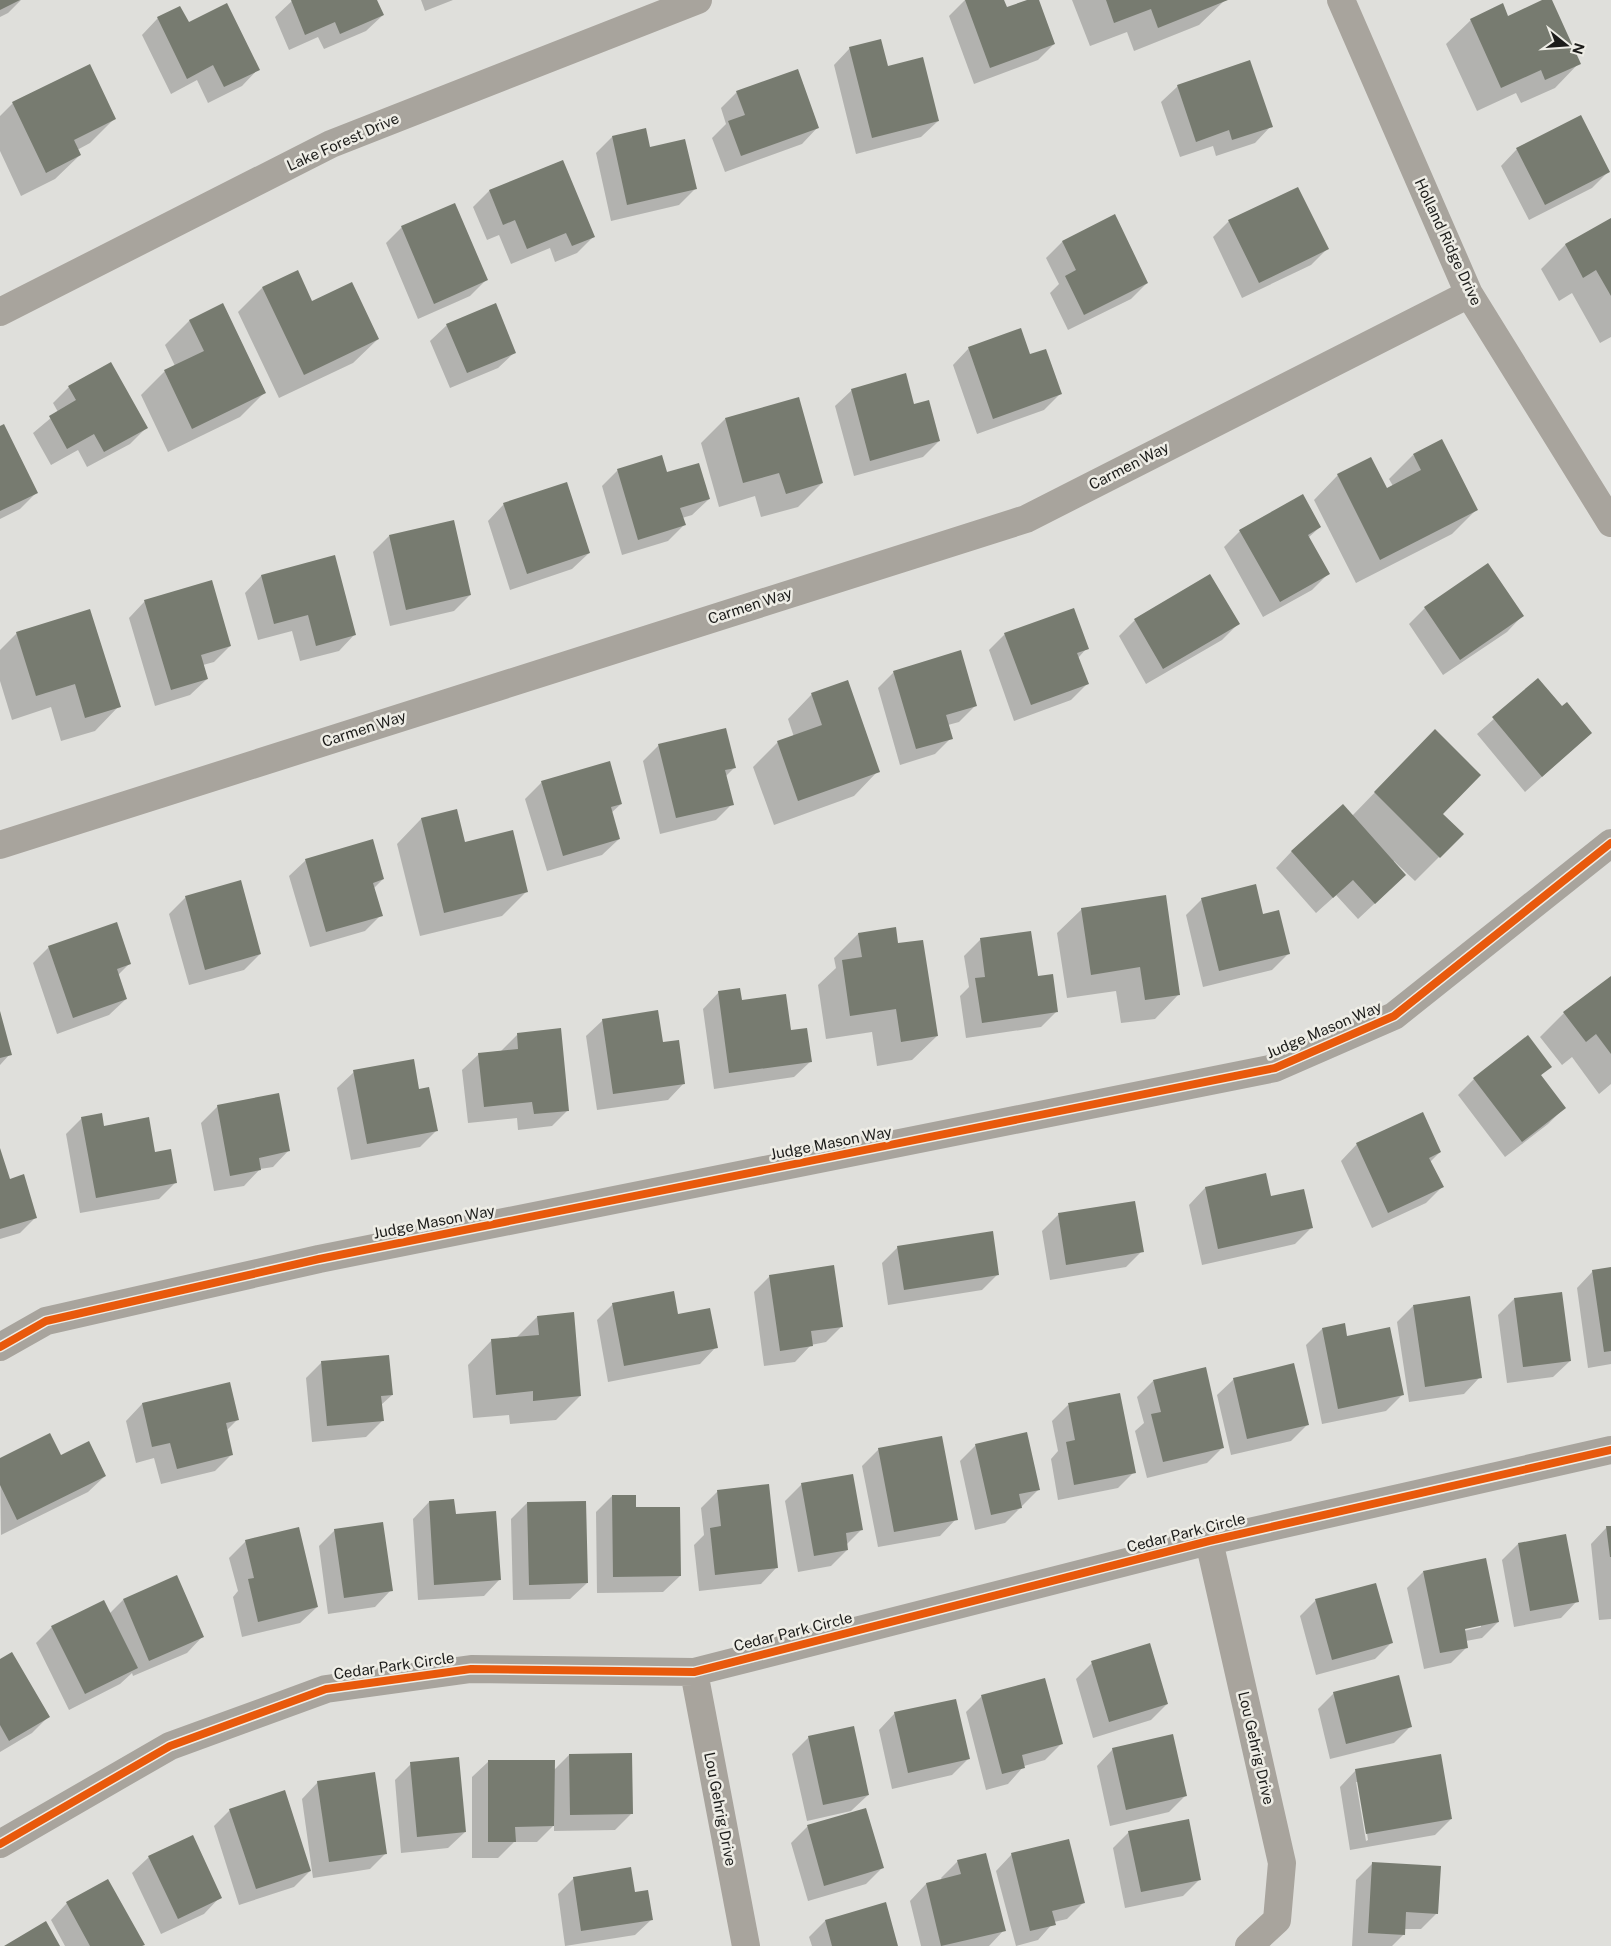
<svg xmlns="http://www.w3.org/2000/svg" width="1611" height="1946" font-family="'Public Sans',sans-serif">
<rect width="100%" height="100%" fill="#dfdfdb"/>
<!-- shadow -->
<path fill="#0003" fill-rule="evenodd" d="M0,0H21L8,13L0,17Z
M376,0L383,15L366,31L324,49L318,37L289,50L275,17L293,0Z
M421,0H453L425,11Z
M965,0H1003L1006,9L1030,0H1038L1054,44L1038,60L974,84L949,16Z
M1072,0H1223L1224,1L1199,25L1134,51L1127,32L1090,46Z
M1545,0H1550L1579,63L1555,88L1521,103L1516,93L1477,111L1446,44L1471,20L1508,17Z
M158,18L188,24L258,69L242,86L208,103L197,80L171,94L142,35Z
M850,48L887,68L938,121L921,137L856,154L834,65Z
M1178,86L1271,126L1255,143L1216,156L1213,146L1180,157L1161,102Z
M737,92L818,127L802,144L725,172L712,138L726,124L721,108Z
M13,103L114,119L90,143L77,150L80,155L55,179L21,196L0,151V116Z
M612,137L649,148L695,189L679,205L611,221L596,153Z
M1517,149L1608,172L1592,188L1529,220L1501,166Z
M562,161L593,237L577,253L555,262L550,248L511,264L499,235L487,240L473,207L489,191Z
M1114,216L1147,283L1131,299L1068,330L1050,293L1059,284L1046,258L1062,242Z
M1611,219V337L1600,343L1572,293L1559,301L1541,269L1565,245Z
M1229,221L1327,249L1311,265L1242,298L1213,237Z
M402,227L486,280L470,296L418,319L386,243Z
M262,288L312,303L378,339L353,363L279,398L238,312Z
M223,305L265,392L240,417L168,452L141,395L165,371L175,366L165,345L189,321Z
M447,325L515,352L498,368L450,388L430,341Z
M969,348L1029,356L1060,394L1044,410L977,434L953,365Z
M69,387L146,428L130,444L87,467L78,450L51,465L33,433L58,412L53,403Z
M852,390L913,406L939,441L923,457L854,476L835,406Z
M725,419L822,483L798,507L761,517L755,496L719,507L701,443Z
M0,427L36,493L20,509L0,519Z
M1413,455L1476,510L1452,534L1356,583L1314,500L1338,475L1386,490L1393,486L1389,479Z
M618,470L667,474L709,499L692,515L682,518L684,525L668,541L622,555L602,486Z
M504,504L589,553L572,569L510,590L488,521Z
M1320,527L1308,538L1328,574L1312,590L1263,617L1224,547L1240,531Z
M389,536L470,595L454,611L390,626L373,552Z
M334,556L355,634L339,651L300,661L292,631L258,640L245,593L261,576Z
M145,601L230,646L214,662L203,665L207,679L190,695L155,706L129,618Z
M1425,608L1523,615L1507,632L1443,675L1409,624Z
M1135,620L1238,624L1222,640L1146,684L1119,636Z
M17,633L119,706L95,731L61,741L51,707L12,720L0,681V650Z
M1005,634L1087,648L1078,658L1087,684L1071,700L1014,721L989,650Z
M894,672L976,705L959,722L948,725L951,738L935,754L900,765L878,688Z
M1538,680L1562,708L1591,733L1525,792L1477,734Z
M812,694L878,771L854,796L774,825L753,767L778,742L794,737L788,719Z
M659,745L734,768L726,776L732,804L716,820L660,834L643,761Z
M1411,755L1441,814L1462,834L1415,881L1394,861L1388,891L1358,919L1336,895L1316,913L1276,868L1292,851L1352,816Z
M542,782L621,804L611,813L619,839L602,855L547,871L525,799Z
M456,811L464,844L527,891L502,916L420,936L397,844L421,819Z
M306,860L383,879L374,888L381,915L365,931L310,947L289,876Z
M186,897L260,954L244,970L189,985L169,914Z
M1202,899L1262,915L1289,953L1272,970L1203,987L1186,915Z
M1082,909L1179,994L1155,1019L1121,1023L1116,991L1067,998L1057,933Z
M895,928L897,945L937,1036L912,1060L877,1066L872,1032L826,1039L818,985L836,968L834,958L858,934Z
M981,939L1036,977L1057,1011L1041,1027L966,1038L960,996L969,987L964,956Z
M49,947L130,963L118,975L126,999L109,1015L57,1034L33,963Z
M1611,977V1084L1599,1094L1572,1057L1562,1065L1540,1037L1564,1013Z
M719,992L741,1002L790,1031L811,1061L794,1077L714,1089L703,1009Z
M0,1014L10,1054L0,1065Z
M603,1020L662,1043L684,1083L668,1100L597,1110L586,1036Z
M517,1035L568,1110L552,1126L518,1130L517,1118L468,1123L462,1070L479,1054L501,1051Z
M1527,1037L1550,1067L1540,1076L1564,1108L1548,1124L1505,1157L1458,1095L1474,1079Z
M354,1072L418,1090L437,1130L420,1147L351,1160L337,1088Z
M218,1106L289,1150L273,1167L260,1169L244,1186L214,1191L201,1123Z
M82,1118L103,1127L175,1183L159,1199L80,1213L66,1134Z
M1357,1144L1440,1152L1430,1162L1442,1187L1426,1203L1372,1228L1341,1161Z
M0,1151L9,1180L36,1217L20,1233L0,1239Z
M1205,1188L1270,1198L1311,1228L1295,1244L1202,1265L1189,1205Z
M1134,1203L1142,1251L1126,1267L1050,1280L1042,1231L1058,1215Z
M898,1247L998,1274L982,1290L888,1305L882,1263Z
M1611,1269V1364L1588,1368L1577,1288L1593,1271Z
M770,1276L842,1326L826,1342L811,1345L795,1362L764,1366L754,1292Z
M1514,1299L1570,1361L1553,1377L1507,1383L1498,1315Z
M613,1304L716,1347L700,1364L608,1382L597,1320Z
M1413,1306L1480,1377L1464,1394L1409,1402L1397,1322Z
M537,1317L580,1396L556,1420L510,1424L509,1415L473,1418L468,1365L492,1340L516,1338Z
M1322,1329L1346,1338L1402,1395L1386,1411L1322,1424L1306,1345Z
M322,1362L392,1395L381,1405L382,1421L366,1437L312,1442L306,1378Z
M1234,1379L1307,1425L1291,1441L1231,1455L1217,1395Z
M1153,1381L1223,1447L1207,1463L1147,1478L1135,1431L1144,1423L1137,1397Z
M229,1383L237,1420L226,1431L231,1455L215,1471L161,1484L154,1458L136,1463L126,1421L142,1404Z
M1068,1405L1134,1472L1118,1488L1058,1500L1051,1459L1058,1451L1052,1421Z
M976,1445L1039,1489L1005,1523L975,1530L960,1461Z
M879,1449L956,1519L940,1536L878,1547L862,1466Z
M60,1457L105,1476L88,1492L1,1535L0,1459Z
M802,1484L862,1529L846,1545L847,1550L831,1566L798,1572L785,1501Z
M767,1486L777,1567L761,1584L699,1591L694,1545L704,1535L701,1508L717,1492Z
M612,1496L634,1509L680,1576L663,1592L597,1593L596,1512Z
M429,1502L454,1515L500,1579L484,1596L418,1600L413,1519Z
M527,1503L587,1583L570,1599L513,1600L511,1519Z
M1607,1527H1611V1619L1599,1620L1591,1544Z
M335,1530L391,1590L375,1607L328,1614L319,1546Z
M246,1541L317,1607L300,1623L242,1637L233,1597L238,1591L229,1558Z
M1518,1544L1577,1601L1561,1618L1514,1627L1502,1560Z
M1423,1572L1498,1622L1482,1638L1466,1641L1467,1647L1451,1663L1424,1669L1407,1588ZM1481,1625V1627L1459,1632V1629Z
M123,1600L203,1636L187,1653L133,1676L132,1673L120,1684L69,1710L36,1643L52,1627L109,1614Z
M1316,1600L1391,1643L1375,1659L1316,1675L1300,1616Z
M0,1661L48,1717L32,1733L0,1752Z
M1092,1663L1167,1704L1151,1720L1093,1738L1076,1679Z
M1334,1693L1410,1727L1394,1743L1330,1759L1318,1709Z
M982,1696L1061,1744L1045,1760L1024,1766L1008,1784L986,1790L966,1712Z
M895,1713L968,1759L952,1775L892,1789L879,1730Z
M809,1737L868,1795L851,1811L807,1821L792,1754Z
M1113,1749L1185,1796L1169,1812L1110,1826L1097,1766Z
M569,1755L631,1814L615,1830L554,1831V1825L537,1842H514L498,1858H472V1777L489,1761L553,1771Z
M411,1764L465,1832L448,1848L401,1853L395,1780Z
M1356,1770L1451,1819L1435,1835L1350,1850L1340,1787ZM1356,1782H1359L1368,1840L1366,1841Z
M318,1782L386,1853L370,1869L313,1878L302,1799Z
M230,1810L310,1871L294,1887L239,1905L214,1826Z
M866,1810L882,1868L866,1884L808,1901L791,1843L807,1827Z
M1129,1832L1200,1879L1183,1896L1125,1908L1113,1848Z
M1012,1854L1083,1903L1067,1919L1054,1922L1038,1940L1016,1946L996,1871Z
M149,1857L220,1897L204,1914L161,1934L132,1873Z
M958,1861L1004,1930L989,1946H921L910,1901L926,1884L942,1880L941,1878Z
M1372,1864L1437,1913L1421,1929H1404V1934L1392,1946H1352L1356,1880Z
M574,1878L634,1893L652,1919L635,1935L565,1946L558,1894Z
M108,1880L142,1946H65L51,1920L67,1903Z
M825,1921L897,1946H812L809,1937Z"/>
<!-- building -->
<path fill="#777b70" d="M0,0H20L0,10Z
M291,0H377L384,15L340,34L335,22L305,35Z
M965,0H1004L1007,7L1027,0H1039L1055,44L990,68Z
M1106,0H1228L1158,28L1151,9L1114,23Z
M1542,0H1552L1581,64L1545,80L1541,70L1501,88L1470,19L1503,3L1508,16Z
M227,3L260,70L224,87L213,65L187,79L157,17L180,6L189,22Z
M881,39L888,66L923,57L939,121L872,138L849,47Z
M1250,60L1273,127L1232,140L1229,130L1196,142L1177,85Z
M90,64L116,119L74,140L81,155L46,173L12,102Z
M798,69L819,128L741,156L728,121L745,115L736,91Z
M1581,115L1610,172L1545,205L1516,148Z
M646,128L650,147L685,139L697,189L627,205L612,136Z
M563,160L595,237L572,246L566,233L527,249L515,220L503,225L489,190Z
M1298,187L1329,249L1259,283L1228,220Z
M455,203L488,280L434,304L401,226Z
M1115,214L1148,283L1084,315L1065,276L1076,270L1062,241Z
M1611,218V296L1596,270L1583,278L1565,244Z
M298,270L312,301L352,282L379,339L304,375L262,287Z
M223,303L266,393L192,429L164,370L204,351L189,320Z
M496,303L516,353L467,373L446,324Z
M1021,328L1030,354L1046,349L1062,394L993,419L968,347Z
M111,362L148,428L104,452L94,434L67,449L49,416L76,400L68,386Z
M906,373L914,404L929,400L940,441L870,461L851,389Z
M799,397L823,483L786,494L779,473L743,483L725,418Z
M4,424L38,493L0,511V426Z
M1442,439L1478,510L1380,560L1337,474L1371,457L1387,488L1421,470L1413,454Z
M662,455L667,472L699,463L710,499L680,508L686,525L638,540L617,469Z
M567,482L590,553L527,574L503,503Z
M1303,494L1321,527L1308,535L1330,574L1280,602L1239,530Z
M454,520L471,595L406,610L389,535Z
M335,555L356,635L316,646L308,615L274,624L261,575Z
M1488,563L1524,616L1460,660L1424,607Z
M1210,574L1240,624L1163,669L1134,619Z
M212,580L231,646L201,655L208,679L171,690L144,600Z
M1074,608L1089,649L1077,653L1089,684L1031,705L1004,633Z
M90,609L121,707L85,718L75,684L36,696L16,632Z
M961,650L977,706L946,715L953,739L916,749L893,671Z
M1538,678L1562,706L1567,702L1592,733L1542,777L1492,717Z
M848,680L880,772L798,801L777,741L822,725L811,693Z
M726,728L736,768L725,770L734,805L676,818L658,744Z
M1435,729L1481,775L1443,814L1464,834L1440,858L1374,792Z
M610,761L622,804L611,807L620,839L563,856L541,781Z
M1343,804L1406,875L1375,904L1353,880L1333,898L1291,851Z
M457,809L465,842L513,830L528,892L444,913L421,818Z
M373,839L384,879L373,883L383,916L326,932L305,859Z
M241,880L261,954L205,970L185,896Z
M1256,884L1263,914L1279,910L1290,954L1219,971L1201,898Z
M1166,895L1180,995L1145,1000L1140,967L1091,975L1081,908Z
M117,922L131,964L117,969L127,999L73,1018L48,946Z
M896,927L898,943L923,940L938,1036L901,1042L896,1009L850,1016L842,960L862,957L858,933Z
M1031,931L1038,976L1053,974L1058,1012L982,1023L975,978L985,977L980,938Z
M1611,976V1054L1596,1034L1586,1042L1563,1012Z
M740,988L742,1000L786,994L791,1030L807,1028L812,1062L729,1073L718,991Z
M658,1010L663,1042L679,1040L685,1084L613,1094L602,1019Z
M0,1011L12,1055L0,1058Z
M561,1028L569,1111L534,1114L532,1102L484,1107L478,1053L518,1049L517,1033Z
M1528,1035L1552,1067L1541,1075L1566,1108L1522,1142L1473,1078Z
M414,1059L419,1089L429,1087L438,1131L367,1144L353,1070Z
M279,1093L290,1151L259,1158L261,1170L230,1176L217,1105Z
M1423,1112L1441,1152L1429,1158L1444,1187L1388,1213L1356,1143Z
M102,1113L104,1126L149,1117L155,1152L171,1149L177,1183L96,1198L81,1117Z
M0,1148L10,1179L24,1174L37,1218L0,1229Z
M1266,1173L1271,1196L1304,1189L1313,1228L1218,1249L1205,1187Z
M1135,1201L1144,1252L1066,1265L1058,1213Z
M993,1231L999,1275L904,1290L897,1246Z
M834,1265L843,1327L811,1331L813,1346L780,1351L769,1275Z
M1611,1267V1351L1604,1352L1592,1270Z
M674,1291L678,1314L710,1308L718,1348L624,1366L612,1303Z
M1562,1292L1571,1361L1523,1367L1514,1298Z
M1470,1296L1482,1378L1425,1387L1413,1305Z
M574,1312L581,1396L533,1401V1391L496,1395L491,1339L539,1335L537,1316Z
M1345,1323L1347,1336L1390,1327L1404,1395L1338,1409L1322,1328Z
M389,1355L393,1395L381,1396L384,1421L327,1426L321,1361Z
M1294,1363L1309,1425L1247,1439L1233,1378Z
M1206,1367L1224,1448L1163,1462L1151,1414L1161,1412L1153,1380Z
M230,1382L239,1420L226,1423L233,1455L177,1469L170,1443L152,1447L142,1403Z
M1120,1393L1136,1473L1074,1485L1066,1442L1075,1440L1068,1403Z
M1027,1432L1040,1490L1019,1494L1022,1508L991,1515L975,1444Z
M50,1433L61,1455L89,1441L106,1476L17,1520L0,1485V1458Z
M942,1436L958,1520L894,1532L878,1448Z
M853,1474L863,1530L846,1533L848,1550L814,1556L801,1483Z
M769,1484L778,1568L715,1575L710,1528L721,1526L717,1490Z
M612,1495H636V1507H680L681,1576L613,1577Z
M454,1499L456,1514L496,1511L501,1580L434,1585L429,1501Z
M586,1501L588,1583L529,1585L527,1502Z
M383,1522L393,1591L344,1598L334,1529Z
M1606,1526H1611V1557H1610Z
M299,1527L318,1607L258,1622L248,1579L254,1578L245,1540Z
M1566,1534L1579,1602L1530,1611L1518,1543Z
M1486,1558L1499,1622L1465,1629L1468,1648L1440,1653L1423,1571Z
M177,1575L204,1637L149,1661L123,1599Z
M1376,1583L1393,1643L1332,1660L1315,1599Z
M104,1600L138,1668L85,1694L51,1626Z
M1150,1643L1168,1704L1109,1722L1091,1661Z
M12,1652L50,1717L9,1741L0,1725V1659Z
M1399,1675L1412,1727L1346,1744L1333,1692Z
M1045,1678L1063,1744L1022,1755L1025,1768L1002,1774L981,1695Z
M956,1699L970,1759L908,1773L894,1712Z
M854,1726L869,1795L823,1805L808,1736Z
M1173,1734L1187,1796L1126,1810L1112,1748Z
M632,1753L633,1814L570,1815L569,1754Z
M1441,1754L1452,1819L1366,1834L1355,1769Z
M459,1757L466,1832L417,1837L410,1762Z
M488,1760H555L554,1826L515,1827L516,1842H488Z
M375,1772L387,1854L329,1862L317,1781Z
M285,1790L311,1871L256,1889L229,1809Z
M866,1808L884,1868L824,1886L807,1825Z
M1189,1819L1201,1880L1141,1892L1128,1831Z
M193,1835L222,1898L178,1919L148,1856Z
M1069,1839L1085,1903L1052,1911L1056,1925L1030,1931L1011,1853Z
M986,1853L1006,1931L941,1946L926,1883L961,1874L957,1860Z
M1372,1862L1441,1866L1438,1914L1406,1912L1405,1935L1368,1933Z
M631,1867L635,1892L648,1890L653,1920L581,1931L573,1877Z
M108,1879L145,1945L142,1946H90L66,1902Z
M886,1902L898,1946H832L825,1920Z
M46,1921L60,1946H4Z"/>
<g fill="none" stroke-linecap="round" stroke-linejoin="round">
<!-- minor -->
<path stroke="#a8a49d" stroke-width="28" d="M1341,0L1469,294L1611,523
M0,312L331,144L698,0
M0,845L1026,519L1469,294
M0,1347L46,1321L319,1259L1275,1068L1394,1016L1611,843
M1209,1541L1282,1863L1277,1920L1249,1946
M694,1672L746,1946
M0,1844L170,1746L326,1689L471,1669L694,1672L1209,1541L1611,1450"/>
<defs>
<path id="cycleway" d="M0,1347L46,1321L319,1259L1275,1068L1394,1016L1611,843
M0,1844L170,1746L326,1689L471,1669L694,1672L1209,1541L1611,1450"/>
</defs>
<!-- cycleway casing -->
<use href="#cycleway" stroke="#eeede6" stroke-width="11"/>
<!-- cycleway -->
<use href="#cycleway" stroke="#e8590c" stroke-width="8"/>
</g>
<g text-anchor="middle" stroke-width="5" stroke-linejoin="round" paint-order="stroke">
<!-- street labels -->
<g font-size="15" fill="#1c1c1a" stroke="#eeede6">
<text transform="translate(343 142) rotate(-24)" y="5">Lake Forest Drive</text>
<text transform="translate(1448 242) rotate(65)" y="5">Holland Ridge Drive</text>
<text transform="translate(1129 466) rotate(-27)" y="5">Carmen Way</text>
<text transform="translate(750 606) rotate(-18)" y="5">Carmen Way</text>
<text transform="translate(364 729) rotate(-18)" y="5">Carmen Way</text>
<text transform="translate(1324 1030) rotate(-23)" y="5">Judge Mason Way</text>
<text transform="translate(831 1143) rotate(-11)" y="5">Judge Mason Way</text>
<text transform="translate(434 1222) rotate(-11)" y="5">Judge Mason Way</text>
<text transform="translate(1186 1533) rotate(-14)" y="5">Cedar Park Circle</text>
<text transform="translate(793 1632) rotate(-14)" y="5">Cedar Park Circle</text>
<text transform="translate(394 1666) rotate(-8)" y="5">Cedar Park Circle</text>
<text transform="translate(1256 1748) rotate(77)" y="5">Lou Gehrig Drive</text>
<text transform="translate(720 1809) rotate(79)" y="5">Lou Gehrig Drive</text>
</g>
</g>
<!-- north arrow -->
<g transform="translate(1566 45) rotate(107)" stroke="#eeede6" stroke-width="4" paint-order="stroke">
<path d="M0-4L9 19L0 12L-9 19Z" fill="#1c1c1a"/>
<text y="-8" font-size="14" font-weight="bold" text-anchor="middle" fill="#1c1c1a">N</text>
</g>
</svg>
